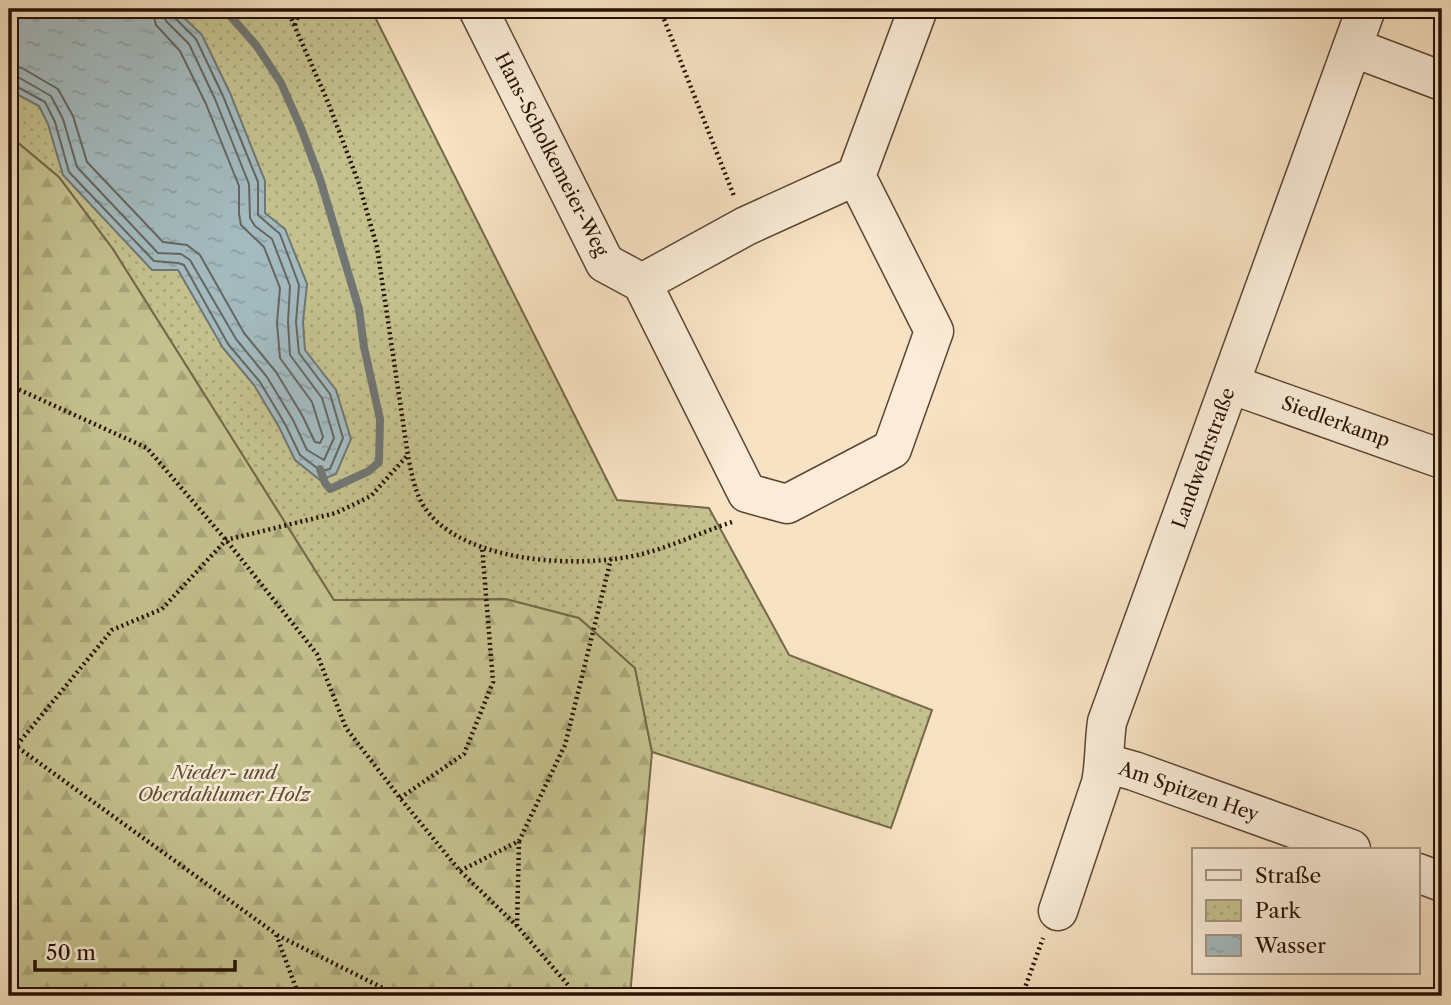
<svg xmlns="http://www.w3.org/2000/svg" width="1451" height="1005" font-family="'Libre Caslon Text',serif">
<defs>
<pattern id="forest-firs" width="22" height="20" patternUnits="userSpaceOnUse" patternTransform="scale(1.75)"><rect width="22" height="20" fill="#c4c18e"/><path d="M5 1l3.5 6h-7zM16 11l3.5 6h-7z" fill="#a8a579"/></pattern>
<pattern id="park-dots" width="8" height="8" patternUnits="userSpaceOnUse" patternTransform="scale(1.75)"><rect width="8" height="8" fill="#c4c18e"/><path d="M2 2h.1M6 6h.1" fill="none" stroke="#a8a579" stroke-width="1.8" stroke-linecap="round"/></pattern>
<pattern id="water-ripples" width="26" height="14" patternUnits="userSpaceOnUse" patternTransform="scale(1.75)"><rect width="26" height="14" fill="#a3babf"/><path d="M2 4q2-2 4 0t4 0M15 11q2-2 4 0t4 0" fill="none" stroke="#8c9fa2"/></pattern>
</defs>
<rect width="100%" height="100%" fill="#f7e2c3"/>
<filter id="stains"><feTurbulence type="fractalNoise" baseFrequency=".00286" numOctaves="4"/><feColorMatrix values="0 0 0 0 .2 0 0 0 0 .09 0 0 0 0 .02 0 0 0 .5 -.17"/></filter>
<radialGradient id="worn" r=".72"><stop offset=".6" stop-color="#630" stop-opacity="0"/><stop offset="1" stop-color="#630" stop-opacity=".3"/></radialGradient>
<!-- forest -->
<path fill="url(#forest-firs)" stroke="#766948" stroke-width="2" d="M9,135L59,177L113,249L334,600L506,599L579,618L635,668L652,752L630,996H9Z"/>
<!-- park -->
<path fill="url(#park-dots)" stroke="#766948" stroke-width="2" d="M9,9H371L617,500L709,508L789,655L932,710L891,828L652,752L635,668L579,618L506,599L334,600L113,249L59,177L9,135Z"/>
<!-- water -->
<path fill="url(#water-ripples)" stroke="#717673" stroke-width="2" d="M9,9H175L202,35L230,93L265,181V213L285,229L307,284L303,322L305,350L336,390L351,439L336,474L320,480L295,460L279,427L254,385L223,348L178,270H152L63,175L48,124L39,106L9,90Z"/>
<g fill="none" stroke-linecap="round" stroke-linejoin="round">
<!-- shore -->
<path stroke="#656660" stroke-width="2" d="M9,65L22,68L58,89L73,116L87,162L163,242L187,245L200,255L244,333L276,372L302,415L315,442L320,443L323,437L312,402L280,358L277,323L280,288L264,247L241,225L239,214V186L206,104L180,51L156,25L152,9
M9,76L18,77L51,96L63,119L77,167L158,253L181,254L190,260L236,339L267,377L293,420L307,450L324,460L334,438L322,398L290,355L288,322L290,286L272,239L255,226L250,218L249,184L215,99L189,44L166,21L162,9
M9,85H14L45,102L55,122L69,172L154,261L178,263L184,265L228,344L260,382L285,424L300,455L321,471L330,469L343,438L330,394L299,353L296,322L299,285L280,234L258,215V182L223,96L196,39L173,16L171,9"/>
<!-- stream -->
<path stroke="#717673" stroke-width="8" d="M224,9L256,45L281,83L301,128L320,179L359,309L364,347L380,419L379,462L369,471L330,489L325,483L320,469"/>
<defs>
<path id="minor" d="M478,9L605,263L642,283L747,493L787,504L892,449L934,331L856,176L918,9
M1352,47L1442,81
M642,283L746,226L856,176
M1230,384L1442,459
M1105,763L1134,771L1351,849
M1418,873L1442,882
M1058,911L1101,783C1105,763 1104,743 1107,722L1366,9"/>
</defs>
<!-- minor casing -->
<use href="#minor" stroke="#5b4532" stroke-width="41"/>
<!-- path -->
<path stroke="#271102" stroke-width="4.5" stroke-dasharray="2 3.5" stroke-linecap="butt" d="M287,9L328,102L359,184L377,247L408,456C412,475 415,495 427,511C468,564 582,569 642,554C673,546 702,532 732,522
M660,9L734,196
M295,25L300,9
M9,385L147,448L226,540L317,654L346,728L400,798L460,871L517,926L569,986L571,996
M9,741L276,934L299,996
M17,745L112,630L162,609L226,540L336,513L371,496L407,456
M400,798L464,754L493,682L482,546
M460,871L519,841L565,745L611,559
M517,926L519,841
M277,935L399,996
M1022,996L1043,938"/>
<!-- minor -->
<use href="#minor" stroke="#faecd8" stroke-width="38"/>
</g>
<g text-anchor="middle" stroke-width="5" stroke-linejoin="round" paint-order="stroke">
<!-- street labels -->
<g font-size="19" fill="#271102" stroke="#faecd8">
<text transform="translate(552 154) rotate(63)" y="7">Hans-Scholkemeier-Weg</text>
<text transform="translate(1336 421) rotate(20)" y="7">Siedlerkamp</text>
<text transform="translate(1203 458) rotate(-70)" y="7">Landwehrstraße</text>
<text transform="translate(1189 791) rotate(19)" y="7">Am Spitzen Hey</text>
</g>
<!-- park labels -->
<g font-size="19" font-style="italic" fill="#5e4f33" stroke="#faecd8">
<text x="224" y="779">Nieder- und<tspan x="224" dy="22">Oberdahlumer Holz</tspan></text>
</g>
</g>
<!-- margin -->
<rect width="1451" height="1005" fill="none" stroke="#f7e2c3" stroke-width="35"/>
<rect x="10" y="10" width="1430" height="984" fill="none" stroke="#271102" stroke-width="3.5"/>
<rect x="18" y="18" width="1416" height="970" fill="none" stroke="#271102" stroke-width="2"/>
<!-- legend -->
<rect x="1192" y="848" width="228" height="126" fill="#faecd8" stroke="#a69482" stroke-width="2"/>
<rect x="1206" y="870" width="35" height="10" fill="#faecd8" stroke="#a69482" stroke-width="2"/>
<text x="1255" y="883" font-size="21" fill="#271102">Straße</text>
<rect x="1206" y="900" width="35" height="21" fill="url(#park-dots)" stroke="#a69482" stroke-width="2"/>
<text x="1255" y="918" font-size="21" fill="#271102">Park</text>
<rect x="1206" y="935" width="35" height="21" fill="url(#water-ripples)" stroke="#a69482" stroke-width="2"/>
<text x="1255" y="953" font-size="21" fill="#271102">Wasser</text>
<!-- scale -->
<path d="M35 960v10h200v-10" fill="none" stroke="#271102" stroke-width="3.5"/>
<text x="46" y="960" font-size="21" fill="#271102" stroke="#faecd8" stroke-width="5" paint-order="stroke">50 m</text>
<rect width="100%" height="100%" filter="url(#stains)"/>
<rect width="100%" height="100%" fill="url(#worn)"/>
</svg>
